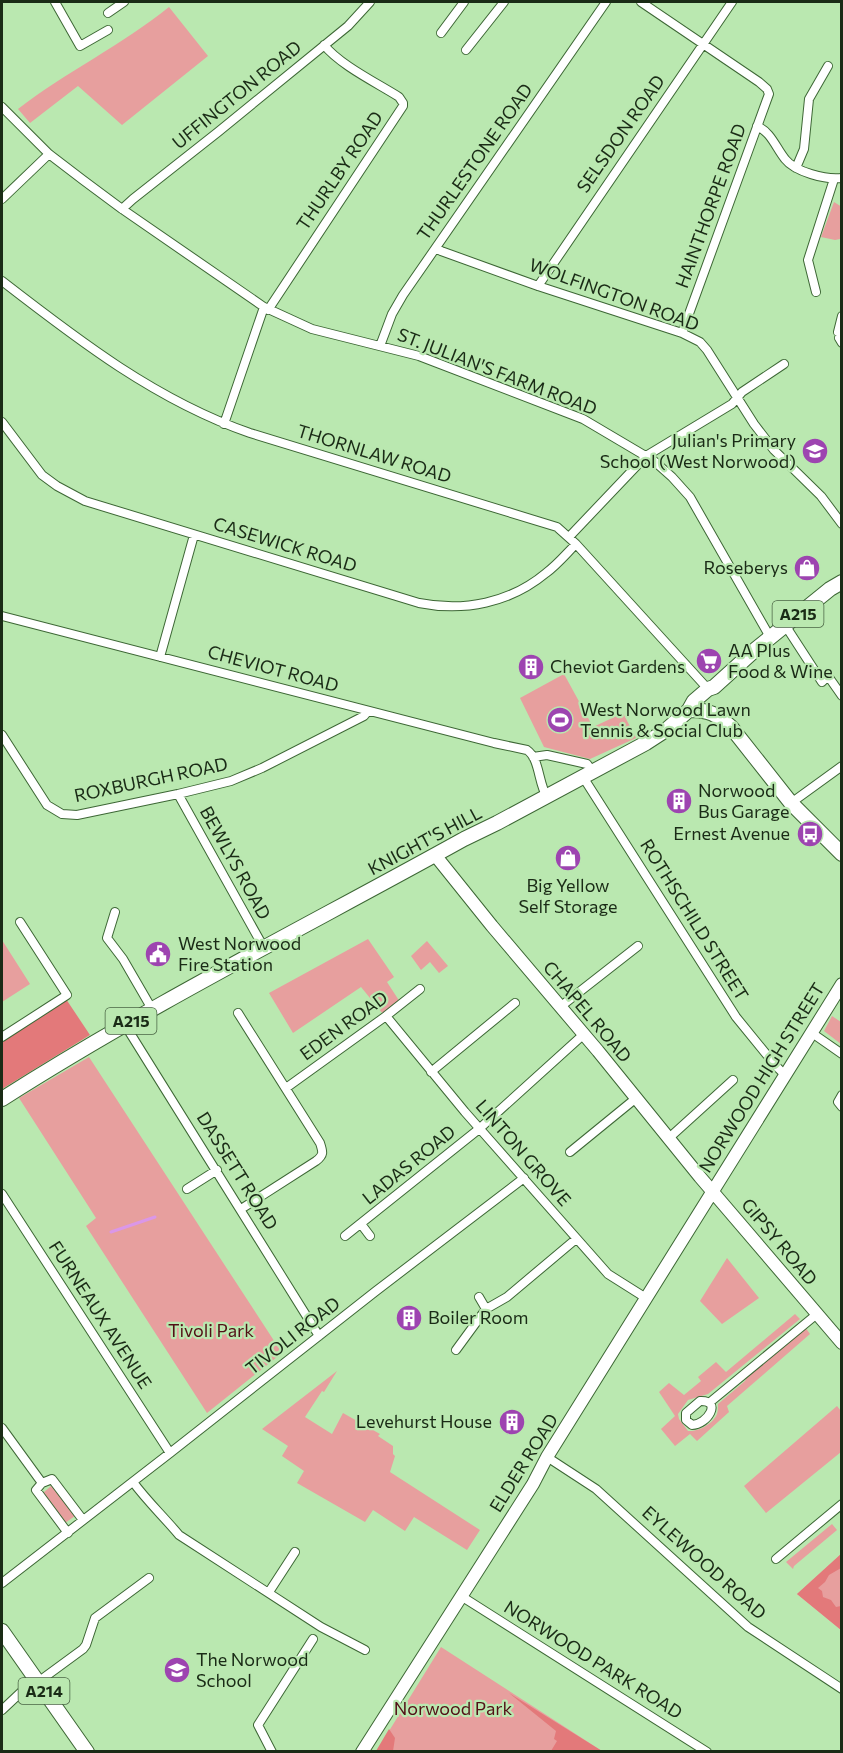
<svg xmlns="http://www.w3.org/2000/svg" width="843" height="1753" font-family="Commissioner,sans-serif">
<rect width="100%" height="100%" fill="#bae8b0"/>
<!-- green -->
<path fill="#e79f9e" d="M169,7L208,56L122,125L78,86L30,123L18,109C66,72 122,45 169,7Z
M834,202L842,207L840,239L835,240L821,237Z
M564,674L593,727L623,713L636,738L590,759L544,747L520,698Z
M368,939L394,977L387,982L400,1002L383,1014L361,987L293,1033L269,993Z
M2,940L30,984L2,1002V939Z
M427,941L448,966L439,973L430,962L421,970L411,956Z
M832,1016L841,1022V1044L824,1031Z
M89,1057L282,1353L207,1413L86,1226L96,1218L19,1098Z
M727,1258L759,1298L722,1324L700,1301Z
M795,1314L800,1319L708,1394L688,1400L678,1414L679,1419L688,1431C698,1432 713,1424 717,1414C718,1411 718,1407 718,1404L745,1381L747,1377L805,1327L810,1334L727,1406L729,1412L697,1441L690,1434L675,1446L661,1429L675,1416L659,1392L669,1383L684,1395L701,1381L698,1377L716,1362L726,1372Z
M337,1371L324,1392L322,1391L305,1417L332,1434L343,1413L380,1434L378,1436L393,1446V1454L395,1456L390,1472L480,1530L467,1550L414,1517L405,1531L373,1510L365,1522L297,1483L304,1471L282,1456L288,1446L262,1429Z
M837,1406L841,1411V1452L766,1513L744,1486Z
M51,1486H52L75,1516L65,1523L43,1493Z
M832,1524L837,1530L794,1566L793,1569L786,1562Z
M841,1554V1630L797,1594Z
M441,1647L602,1751L376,1752Z"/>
<!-- forest -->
<path fill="#e3797a" d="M66,999L90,1035L2,1089V1042Z
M841,1554V1568L829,1575L825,1582L818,1588L822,1591L823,1597L831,1600L836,1607L841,1606V1630L797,1594Z
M509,1693L602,1751H551L557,1741L554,1739L556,1731Z
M389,1729L395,1738L393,1751H376Z"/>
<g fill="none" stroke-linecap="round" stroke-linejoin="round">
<!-- stream -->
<path stroke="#da97e8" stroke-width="3" d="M111,1232L155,1217"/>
<defs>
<path id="street" d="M55,2L80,46L108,30
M641,2L759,82L767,89L769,94L682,333
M108,13L124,2
M441,33L464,2
M466,50L504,2
M2,107L49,154L83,180L122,209L264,307L312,329L419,356L583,419L654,461L672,477L690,497L770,637
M757,126C771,132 776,148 785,159C795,172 826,180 842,178
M796,168L804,149L809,99L828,66
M2,199L49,154
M122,209L133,199L218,132L348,26L370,2
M436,248L441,251L538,286L682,333L700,342L707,350L754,424L774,450L821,496L842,524
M2,281C78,340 157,401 250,433L557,527L576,544L708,689
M538,286L732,2
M816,292L808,260L834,179
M268,310L403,106V103L399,97C377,83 340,65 324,45
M838,332L842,316
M839,338L842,343
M380,346L392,314L403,295L606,2
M2,422L42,475L57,486L85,501L419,603C464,612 510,603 546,573C557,565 566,554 576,544
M224,424L264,307
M569,537L646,456L732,404L742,392L784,364
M2,616L494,743L527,750C540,759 538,783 547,797
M785,625L822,682L828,676L842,696
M160,657L194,535
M2,735L47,805L62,814L77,815L178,794L231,781L262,768L364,716L368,711
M533,757L547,755L587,764L593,772
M583,777L736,1017L776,1066L785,1075
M178,794L264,948
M791,803L842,766
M115,912L107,938L123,959L152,1009
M560,1007L638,946
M238,1013L320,1143C323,1152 324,1155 316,1161L241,1209
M386,1016L465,1112L608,1274L646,1298
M125,1025L319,1336
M812,1033L842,1054
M2,1037L67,995L20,922
M431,1072L515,1003
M286,1088L386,1016L420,989
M842,1095L838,1102L842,1107
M669,1138L733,1080
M570,1152L635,1099
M187,1189L217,1170
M2,1194L170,1453
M361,1224L370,1236
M345,1236L479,1129L584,1034
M479,1297L486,1309
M456,1350L486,1309L507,1297L576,1239
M700,1401C723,1400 707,1425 692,1425L686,1420V1413Z
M709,1403L817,1314
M2,1428L42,1483
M547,1457L596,1489L748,1627L842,1689
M133,1482C147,1501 164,1517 179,1535L321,1627L365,1650
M68,1533L36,1490L42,1483L52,1479L83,1520
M776,1559L842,1504
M2,1583L170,1453L376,1291L524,1178
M269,1592L295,1552
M461,1596L707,1752
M38,1682L83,1649L86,1645L95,1618L149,1578
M2,1710L35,1679
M272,1752L258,1725L313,1639"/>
<path id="secondary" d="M435,855L492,926L598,1051L700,1177L842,1343
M362,1752L533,1484L547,1457L842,984"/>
<path id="primary" d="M689,710C710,710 716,714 731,727L791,803L842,854
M2,1099C151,1004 309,925 464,839L497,823L646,743L666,730L689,710L694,701L708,689L714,687L756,649L830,589L842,582
M2,1631L87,1752"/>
</defs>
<!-- street casing -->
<use href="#street" stroke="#3d6735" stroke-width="10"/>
<!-- secondary casing -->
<use href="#secondary" stroke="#3d6735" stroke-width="14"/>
<!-- primary casing -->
<use href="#primary" stroke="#3d6735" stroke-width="16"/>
<!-- street -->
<use href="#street" stroke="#fff" stroke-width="8"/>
<!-- secondary -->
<use href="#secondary" stroke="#fff" stroke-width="12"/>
<!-- primary -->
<use href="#primary" stroke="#fff" stroke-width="14"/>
</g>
<!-- icons -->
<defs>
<symbol id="school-disc" viewBox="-11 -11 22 22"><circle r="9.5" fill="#9d44b0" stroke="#bae8b0"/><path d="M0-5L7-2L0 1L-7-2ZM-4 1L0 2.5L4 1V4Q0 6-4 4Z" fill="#fff"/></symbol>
<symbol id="shop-disc" viewBox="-11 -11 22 22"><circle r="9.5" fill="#9d44b0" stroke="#bae8b0"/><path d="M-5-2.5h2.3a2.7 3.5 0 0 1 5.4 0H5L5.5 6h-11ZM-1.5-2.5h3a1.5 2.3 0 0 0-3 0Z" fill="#fff"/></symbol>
<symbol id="supermarket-disc" viewBox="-11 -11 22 22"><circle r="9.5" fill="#9d44b0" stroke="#bae8b0"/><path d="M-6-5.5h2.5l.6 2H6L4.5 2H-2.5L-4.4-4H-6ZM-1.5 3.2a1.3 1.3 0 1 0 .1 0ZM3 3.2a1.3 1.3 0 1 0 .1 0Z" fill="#fff"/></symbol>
<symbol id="building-disc" viewBox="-11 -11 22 22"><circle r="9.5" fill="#9d44b0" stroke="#bae8b0"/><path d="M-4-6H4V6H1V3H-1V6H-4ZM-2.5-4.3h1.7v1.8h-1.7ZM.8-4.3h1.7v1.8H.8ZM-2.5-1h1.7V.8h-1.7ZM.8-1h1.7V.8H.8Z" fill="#fff"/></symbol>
<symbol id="stadium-disc" viewBox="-11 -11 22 22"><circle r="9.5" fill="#9d44b0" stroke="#bae8b0"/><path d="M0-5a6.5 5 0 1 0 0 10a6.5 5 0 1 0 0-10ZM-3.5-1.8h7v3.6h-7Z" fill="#fff"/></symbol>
<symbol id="bus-disc" viewBox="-11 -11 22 22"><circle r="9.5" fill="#9d44b0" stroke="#bae8b0"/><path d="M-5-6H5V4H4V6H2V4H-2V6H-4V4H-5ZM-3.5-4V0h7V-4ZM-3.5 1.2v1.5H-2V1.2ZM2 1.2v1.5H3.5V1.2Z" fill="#fff"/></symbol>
<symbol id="civic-disc" viewBox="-11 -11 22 22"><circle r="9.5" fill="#9d44b0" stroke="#bae8b0"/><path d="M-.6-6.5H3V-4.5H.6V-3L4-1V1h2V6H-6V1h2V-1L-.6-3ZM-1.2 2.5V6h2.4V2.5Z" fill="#fff"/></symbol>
</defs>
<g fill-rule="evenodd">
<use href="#school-disc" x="800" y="436" width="30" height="30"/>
<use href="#shop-disc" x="792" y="553" width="30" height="30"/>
<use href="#supermarket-disc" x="694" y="646" width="30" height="30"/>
<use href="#building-disc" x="516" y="652" width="30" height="30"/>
<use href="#stadium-disc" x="545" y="705" width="30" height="30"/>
<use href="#building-disc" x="664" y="786" width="30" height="30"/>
<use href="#bus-disc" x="795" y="819" width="30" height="30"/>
<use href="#shop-disc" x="553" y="843" width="30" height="30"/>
<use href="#civic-disc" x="143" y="939" width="30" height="30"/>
<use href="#building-disc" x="394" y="1303" width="30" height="30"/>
<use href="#building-disc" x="497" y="1407" width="30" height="30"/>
<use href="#school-disc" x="162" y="1655" width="30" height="30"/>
</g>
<g text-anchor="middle" stroke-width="4.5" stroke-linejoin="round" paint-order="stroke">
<!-- shield labels -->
<g fill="#bae8b0" stroke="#4a6444" stroke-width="1.5">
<rect x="772.5" y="601" width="51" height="26" rx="4.5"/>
<rect x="105.5" y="1008" width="51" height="26" rx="4.5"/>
<rect x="18.5" y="1678" width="51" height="26" rx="4.5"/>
</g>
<g font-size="16" font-weight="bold" fill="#1a2b16">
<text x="798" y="620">A215</text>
<text x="131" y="1027">A215</text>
<text x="44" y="1697">A214</text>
</g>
<!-- street labels -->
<g font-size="18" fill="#1a2b16" stroke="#bae8b0">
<text transform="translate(237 95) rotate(-39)" y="6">UFFINGTON ROAD</text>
<text transform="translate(621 134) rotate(-55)" y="6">SELSDON ROAD</text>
<text transform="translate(475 162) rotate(-55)" y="6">THURLESTONE ROAD</text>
<text transform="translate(340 171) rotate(-56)" y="6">THURLBY ROAD</text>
<text transform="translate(711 206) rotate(-70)" y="6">HAINTHORPE ROAD</text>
<text transform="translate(614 295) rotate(20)" y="6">WOLFINGTON ROAD</text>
<text transform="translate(497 372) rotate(21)" y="6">ST. JULIAN'S FARM ROAD</text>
<text transform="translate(374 454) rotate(17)" y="6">THORNLAW ROAD</text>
<text transform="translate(285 545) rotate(17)" y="6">CASEWICK ROAD</text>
<text transform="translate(273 669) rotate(15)" y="6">CHEVIOT ROAD</text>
<text transform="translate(151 780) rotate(-12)" y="6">ROXBURGH ROAD</text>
<text transform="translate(425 841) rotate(-28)" y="6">KNIGHT'S HILL</text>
<text transform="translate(235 863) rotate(61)" y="6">BEWLYS ROAD</text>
<text transform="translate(694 920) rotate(58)" y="6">ROTHSCHILD STREET</text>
<text transform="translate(587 1012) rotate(50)" y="6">CHAPEL ROAD</text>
<text transform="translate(344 1026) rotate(-36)" y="6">EDEN ROAD</text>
<text transform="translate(762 1078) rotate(-58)" y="6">NORWOOD HIGH STREET</text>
<text transform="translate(523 1153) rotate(49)" y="6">LINTON GROVE</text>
<text transform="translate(409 1165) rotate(-39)" y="6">LADAS ROAD</text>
<text transform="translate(237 1171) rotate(58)" y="6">DASSETT ROAD</text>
<text transform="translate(779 1242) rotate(50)" y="6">GIPSY ROAD</text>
<text transform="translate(100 1315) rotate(57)" y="6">FURNEAUX AVENUE</text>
<text transform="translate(293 1336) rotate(-38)" y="6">TIVOLI ROAD</text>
<text transform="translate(524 1463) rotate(-58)" y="6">ELDER ROAD</text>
<text transform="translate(704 1563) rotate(42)" y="6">EYLEWOOD ROAD</text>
<text transform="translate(593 1660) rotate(32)" y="6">NORWOOD PARK ROAD</text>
</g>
<!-- poi labels -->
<g font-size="18" fill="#1a2b16" stroke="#bae8b0" text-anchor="start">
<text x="796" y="447" text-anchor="end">Julian's Primary<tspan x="796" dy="21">School (West Norwood)</tspan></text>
<text x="788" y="574" text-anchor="end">Roseberys</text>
<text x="728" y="657">AA Plus<tspan x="728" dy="21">Food &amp; Wine</tspan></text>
<text x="550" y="673">Cheviot Gardens</text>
<text x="580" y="716">West Norwood Lawn<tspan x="580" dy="21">Tennis &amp; Social Club</tspan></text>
<text x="698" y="797">Norwood<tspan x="698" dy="21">Bus Garage</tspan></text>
<text x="790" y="840" text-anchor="end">Ernest Avenue</text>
<text x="568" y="892" text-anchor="middle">Big Yellow<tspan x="568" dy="21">Self Storage</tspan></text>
<text x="178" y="950">West Norwood<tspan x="178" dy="21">Fire Station</tspan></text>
<text x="428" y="1324">Boiler Room</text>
<text x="492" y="1428" text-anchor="end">Levehurst House</text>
<text x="196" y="1666">The Norwood<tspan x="196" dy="21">School</tspan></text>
</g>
<!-- park labels -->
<g font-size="18" fill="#520f16" stroke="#bae8b0">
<text x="211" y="1337">Tivoli Park</text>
<text x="453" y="1715">Norwood Park</text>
</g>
</g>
<!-- border -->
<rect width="843" height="1753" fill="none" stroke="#1a2b16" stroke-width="6"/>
</svg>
